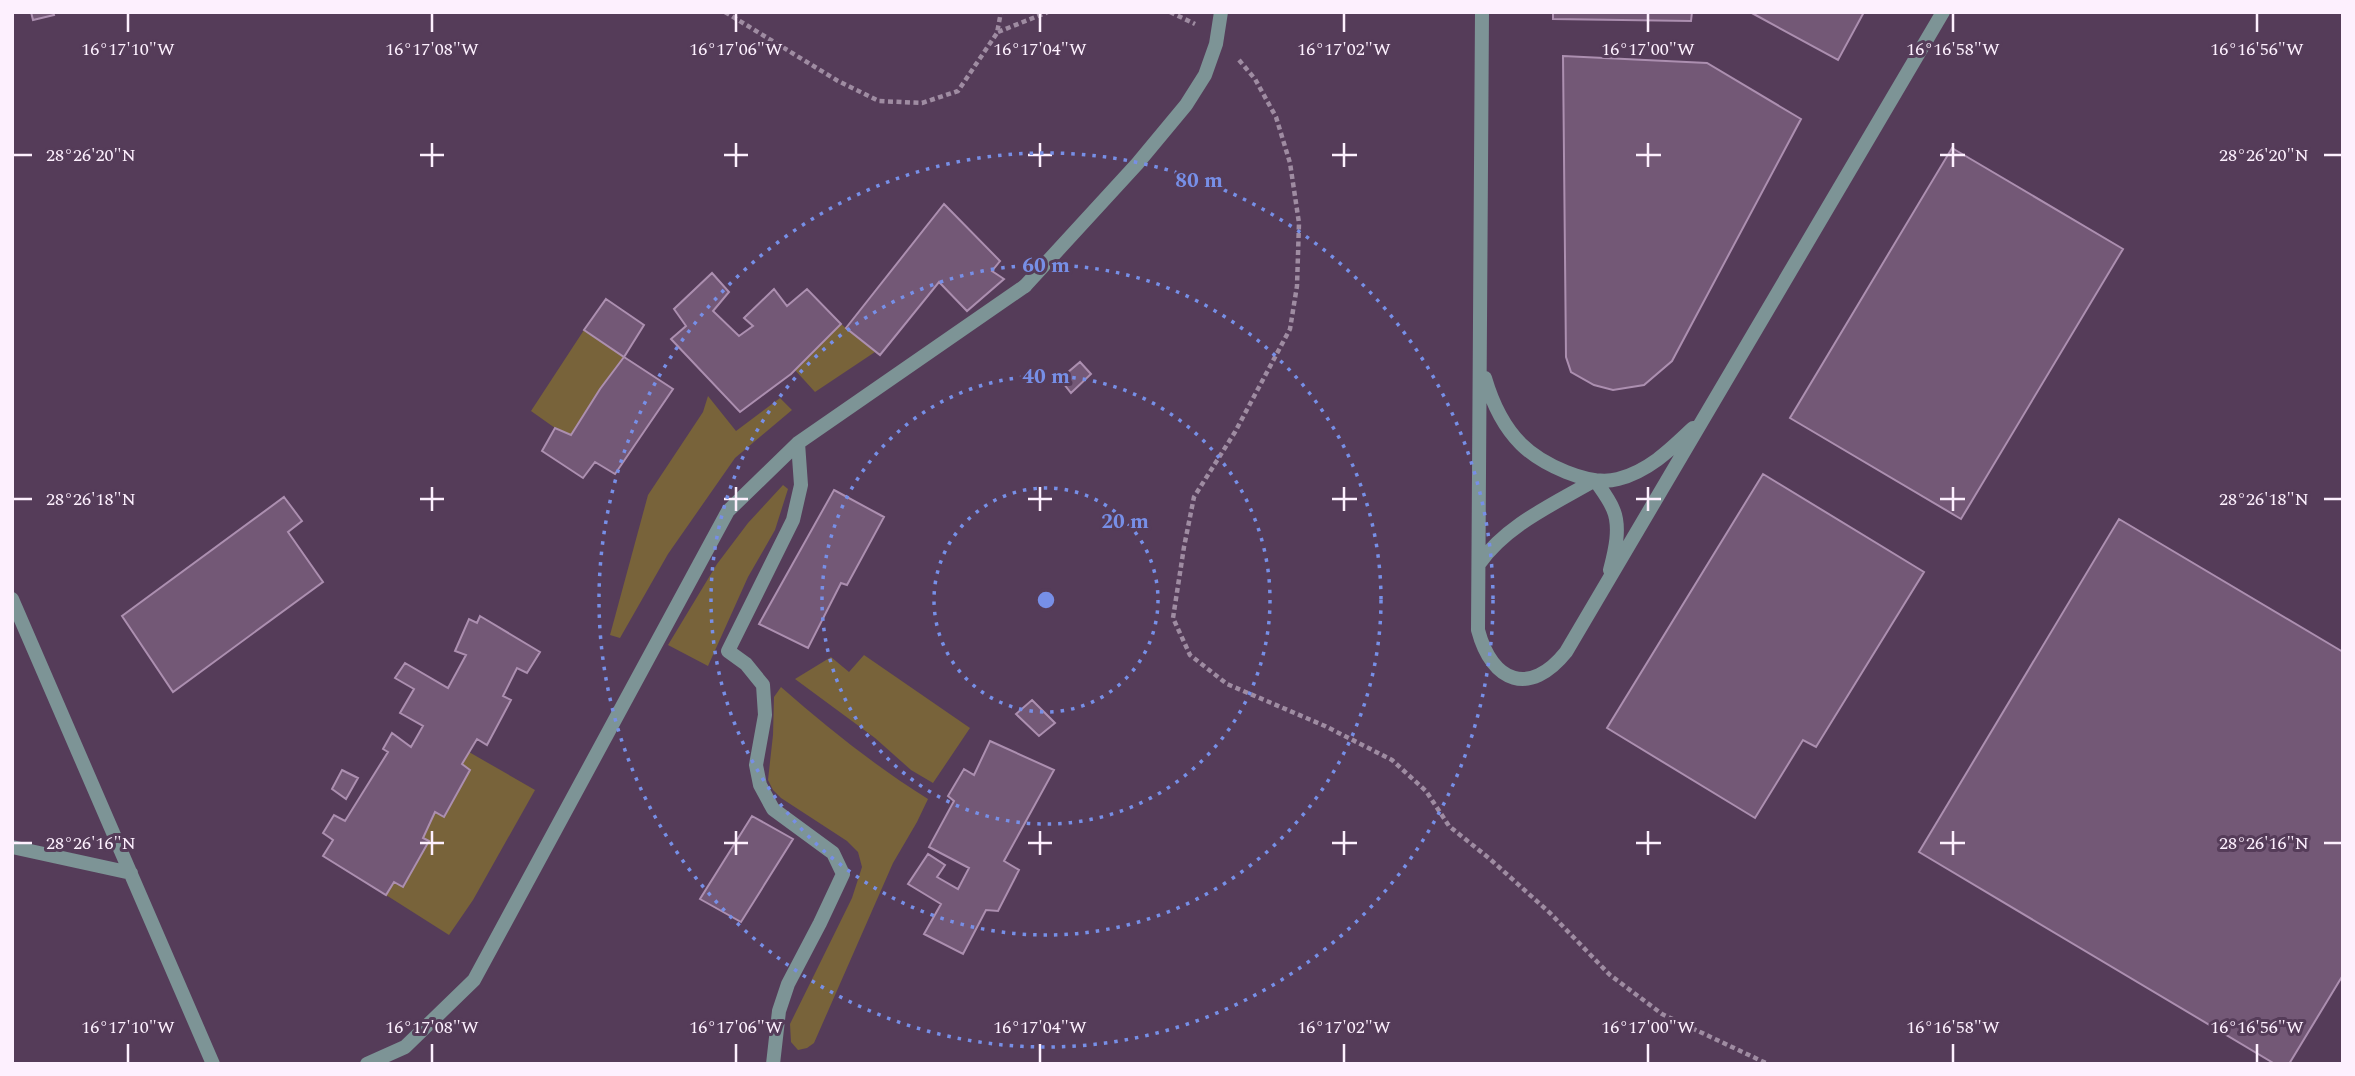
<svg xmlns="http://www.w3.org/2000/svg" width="2355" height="1076" font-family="Spectral,serif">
<rect width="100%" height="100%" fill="#553c59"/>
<!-- green -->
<path fill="#78633a" d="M841,324L875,352L815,392L795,370Z
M584,330L624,357L600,389L571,435L555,428L531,411Z
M708,396L736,431L780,398L792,410L735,458L668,554L620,638L610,635L648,495L703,412Z
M783,485L788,489L775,530L748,577L708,666L668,645L717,564L748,523Z
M864,655L970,728L933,783L911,770L875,738L795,679L831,657L849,672Z
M781,687C828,728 875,766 928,799L917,822L893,863L814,1043L807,1048L798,1050L791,1042L790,1024L852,898L862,867L858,852L847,841L781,798L773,790L768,780L773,735L774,697Z
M469,752L535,790L473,900L449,935L386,895Z"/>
<!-- building -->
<path fill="#735876" stroke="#ac8fb0" stroke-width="2" d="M31,12H53L54,15L33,20Z
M1553,12H1692L1691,21L1553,19Z
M1750,12H1864L1838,60Z
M1563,56L1707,63L1801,119L1672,361L1644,385L1613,390L1594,385L1571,372L1566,357Z
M1952,148L2123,249L1961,519L1790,418Z
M944,204L1000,261L992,271L1004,279L967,311L939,282L880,355L846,328Z
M712,273L729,292L713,311L739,336L753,326L744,318L774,289L787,306L807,289L841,324L791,374L740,412L671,339L686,326L674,309Z
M606,299L644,325L624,357L584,330Z
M624,357L673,389L615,474L595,462L583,478L542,451L555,428L571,435L600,389Z
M1080,362L1091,374L1071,393L1060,379Z
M1763,474L1924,572L1816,747L1803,740L1755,818L1607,728Z
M834,490L884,517L847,585L841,583L808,648L759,624Z
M284,497L302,521L288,532L323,582L173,692L122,616Z
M2119,519L2343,652V975L2289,1064H2275L1919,852Z
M480,616L540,652L527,673L517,668L503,696L511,700L487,745L477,739L462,764L470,770L444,817L435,812L423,838L429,841L403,887L394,882L386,895L323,856L333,840L323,833L334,815L345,821L388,752L383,749L392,733L411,747L423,726L400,713L414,689L395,678L405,663L448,688L466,655L455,651L469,619L477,623Z
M1032,700L1055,723L1039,736L1016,714Z
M990,741L1054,770L1004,861L1019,870L998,911L986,910L963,954L924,934L941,904L908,884L928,854L945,865L937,877L958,889L969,868L929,847L954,801L948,796L964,769L974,775Z
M342,770L358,778L346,799L332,789Z
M752,816L793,839L741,922L700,899Z"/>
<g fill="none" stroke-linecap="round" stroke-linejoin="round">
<!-- path -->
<path stroke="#9f8ca2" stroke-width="4.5" stroke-dasharray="5 3.5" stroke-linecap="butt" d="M725,12L838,81L879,101L922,103L958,91L997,33L1001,12
M1170,12L1195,24
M998,32L1048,12
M1239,60L1255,79L1276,117L1290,163L1299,223L1297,286L1290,329L1235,432L1194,497L1184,547L1173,618L1190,655L1227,684L1325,726L1392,760L1426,791L1449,826L1490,859L1550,913L1610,975L1662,1014L1768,1064"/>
<!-- service -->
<path stroke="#7d9496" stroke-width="14" d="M12,599L213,1064
M12,847L131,873
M367,1064L405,1047L474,980L728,511L798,443L1025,286
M773,1064L779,1011L788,984L820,923L843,874L833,853L773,809L760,785L756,765L765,715L763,685L746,664L728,651L793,520L801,485L798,443"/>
<!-- minor -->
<path stroke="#7d9496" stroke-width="14" d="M1482,12L1478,630C1492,683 1530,697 1566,652L1943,12
M1025,286L1137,164L1186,105L1205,75L1216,44L1221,12
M1485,378C1492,402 1503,426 1521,444C1541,464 1589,487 1618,479C1649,471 1671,449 1693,428
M1479,564C1506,525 1554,504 1595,480C1601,489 1609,499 1613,509C1621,527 1615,551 1610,570"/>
</g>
<!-- ticks -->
<path fill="none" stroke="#fdf0fe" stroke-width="2.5" d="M128,14V32M432,14V32M736,14V32M1040,14V32M1344,14V32M1648,14V32M1953,14V32M2257,14V32M432,143V167M736,143V167M1040,143V167M1344,143V167M1648,143V167M1953,143V167M14,155H32M420,155H444M724,155H748M1028,155H1052M1332,155H1357M1636,155H1661M1940,155H1965M2324,155H2341M432,487V511M736,487V511M1040,487V511M1344,487V511M1648,487V511M1953,487V511M14,499H32M420,499H444M724,499H748M1028,499H1052M1332,499H1357M1636,499H1661M1940,499H1965M2324,499H2341M432,831V855M736,831V855M1040,831V855M1344,831V855M1648,831V855M1953,831V855M14,843H32M420,843H444M724,843H748M1028,843H1052M1332,843H1357M1636,843H1661M1940,843H1965M2324,843H2341M128,1044V1062M432,1044V1062M736,1044V1062M1040,1044V1062M1344,1044V1062M1648,1044V1062M1953,1044V1062M2257,1044V1062"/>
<!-- distance rings -->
<g fill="none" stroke="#778fe7" stroke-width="3.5" stroke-dasharray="3.5 7">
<circle cx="1046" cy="600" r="112"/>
<circle cx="1046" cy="600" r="224"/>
<circle cx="1046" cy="600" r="335"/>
<circle cx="1046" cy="600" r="447"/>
</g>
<g font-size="18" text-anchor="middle" fill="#fdf0fe" stroke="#553c59" stroke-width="6" stroke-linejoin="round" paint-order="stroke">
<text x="128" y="55">16°17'10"W</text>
<text x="432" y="55">16°17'08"W</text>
<text x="736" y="55">16°17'06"W</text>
<text x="1040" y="55">16°17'04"W</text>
<text x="1344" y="55">16°17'02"W</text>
<text x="1648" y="55">16°17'00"W</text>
<text x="1953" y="55">16°16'58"W</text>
<text x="2257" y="55">16°16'56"W</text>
<text x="91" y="161">28°26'20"N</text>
<text x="2264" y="161">28°26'20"N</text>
<text x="91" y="505">28°26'18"N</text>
<text x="2264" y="505">28°26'18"N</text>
<text x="91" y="849">28°26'16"N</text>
<text x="2264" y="849">28°26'16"N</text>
<text x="128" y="1033">16°17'10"W</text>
<text x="432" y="1033">16°17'08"W</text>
<text x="736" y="1033">16°17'06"W</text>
<text x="1040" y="1033">16°17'04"W</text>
<text x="1344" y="1033">16°17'02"W</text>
<text x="1648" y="1033">16°17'00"W</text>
<text x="1953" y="1033">16°16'58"W</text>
<text x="2257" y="1033">16°16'56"W</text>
</g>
<circle cx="1046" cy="600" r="10" fill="#778fe7" stroke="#553c59" stroke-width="3.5"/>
<g font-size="21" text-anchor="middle" font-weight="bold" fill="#778fe7" stroke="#553c59" stroke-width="6" stroke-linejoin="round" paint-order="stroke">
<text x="1199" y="187">80 m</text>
<text x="1046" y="272">60 m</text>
<text x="1046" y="383">40 m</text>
<text x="1125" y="528">20 m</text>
</g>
<!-- border -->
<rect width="2355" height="1076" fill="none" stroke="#fdf0fe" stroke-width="28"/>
</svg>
